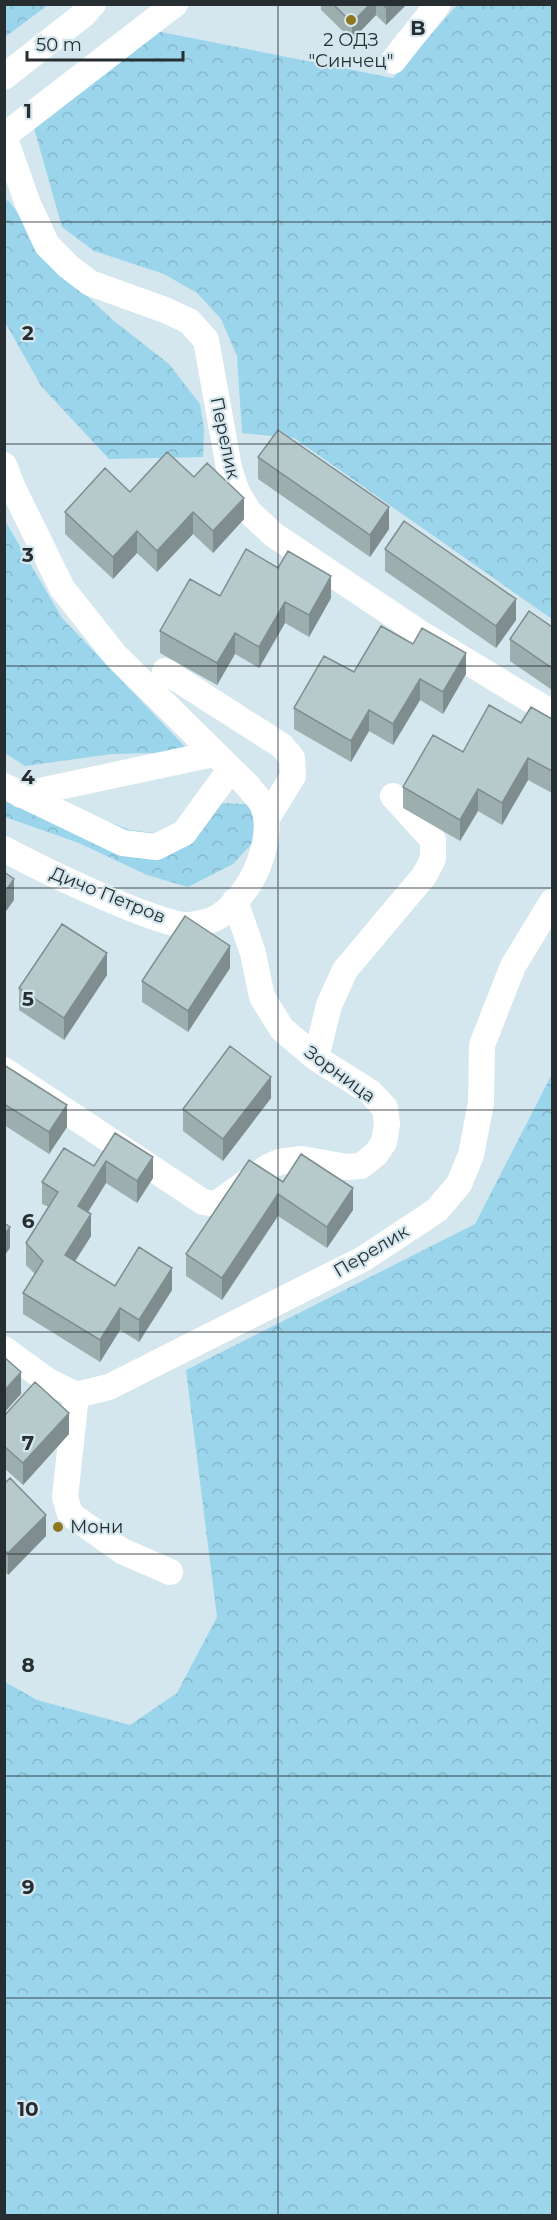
<svg xmlns="http://www.w3.org/2000/svg" width="557" height="2220" font-family="Montserrat,sans-serif">
<defs>
<pattern id="forest-crowns" width="20" height="18" patternUnits="userSpaceOnUse" patternTransform="scale(1.5)"><rect width="20" height="18" fill="#9bd5ec"/><path d="M2 6a3 3 0 1 1 6 0M12 15a3 3 0 1 1 6 0" fill="none" stroke="#86b7cb"/></pattern>
</defs>
<rect width="100%" height="100%" fill="#d4e6ee"/>
<!-- forest -->
<path fill="url(#forest-crowns)" d="M5,4H48V5L5,37Z
M457,5H552V619L294,438L242,433L237,356L221,319L197,293L164,274L94,251L62,227L34,128L156,31L393,78Z
M4,200L9,201L58,269L114,321L169,364L200,404L204,429L203,457L109,459L41,386L5,322Z
M4,519L62,618L190,752L112,754L25,766L5,753Z
M5,776L34,792L130,830L172,835L223,803L259,805L258,837L233,864L188,887L147,875L79,843L5,817Z
M552,1074V2215H5V1682L37,1700L130,1725L177,1693L217,1617L186,1370L475,1224Z"/>
<g fill="none" stroke-linecap="round" stroke-linejoin="round">
<!-- minor -->
<path stroke="#fff" stroke-width="26" d="M175,4L4,136L28,204L47,245L69,267L90,283L165,310L189,321L206,340L229,468L237,492L249,512L274,535L420,633L552,713
M393,61L438,4
M4,77L83,15L93,4
M4,465L12,486L62,588L115,655L248,786C252,792 259,798 262,804C271,823 265,848 258,866C251,884 233,909 216,918C209,922 196,924 189,925C162,928 33,865 4,849
M165,671L282,746L292,758L293,776L267,818
M4,786L123,843L156,847L184,833L230,770
M21,795L213,754
M316,1058L329,1005L345,970L424,876L433,859V840L393,796
M4,1070L203,1202L216,1204L268,1167L279,1162L302,1159L347,1167L361,1166L376,1154L384,1142L387,1124L385,1108L370,1092L316,1058L282,1029L262,997L253,953L235,901
M4,1349L48,1381L76,1395L109,1387L363,1259L437,1210L459,1184L471,1155L481,1103L482,1045L513,966L552,902
M76,1395L65,1497L70,1514L122,1551L170,1572"/>
</g>
<!-- wall -->
<path fill="#9daeaf" d="M321,4H407L386,25L376,15L352,40L321,10Z
M258,457L389,529L370,557L258,479Z
M194,477L244,519L213,553L193,534L157,572L137,553L113,579L65,534V512L130,492Z
M385,549L516,620L496,648L385,571Z
M220,596L331,598L309,637L285,623L259,668L235,654L217,685L160,653V631Z
M552,627V690L510,661V639Z
M354,672L466,674L443,714L420,700L393,745L369,731L351,762L294,729V708Z
M552,719V793L528,780L502,825L478,811L460,841L403,808V787L521,723Z
M230,968L188,1032L142,1002V981Z
M107,975L64,1040L19,1010V988Z
M4,1065L67,1127L49,1154L4,1125Z
M271,1098L223,1161L183,1131V1109Z
M115,1133L153,1178L137,1203L106,1183L88,1212L91,1236L75,1261L115,1286L172,1290L139,1342L120,1330L100,1362L23,1314V1293L35,1274L26,1265V1243L49,1207L42,1204V1182L94,1166Z
M283,1182L353,1210L327,1248L278,1216L222,1300L186,1276V1254Z
M4,1416L69,1434L23,1485L4,1468Z
M4,1484L46,1536L8,1575L4,1571Z"/>
<!-- shaded-wall -->
<path fill="#7f8d8e" d="M370,4H376V15L352,40V23Z
M390,4H407L386,25V8Z
M244,498V519L213,553V531Z
M389,507V529L370,557V535Z
M193,512V534L157,572V551Z
M137,531V553L113,579V557Z
M331,576V598L309,637V615Z
M516,599V620L496,648V626Z
M285,602V623L259,668V647Z
M235,633V654L217,685V663Z
M466,653V674L443,714V692Z
M420,679V700L393,745V724Z
M369,710V731L351,762V741Z
M528,758V780L502,825V803Z
M478,789V811L460,841V820Z
M14,879V900L4,914V893Z
M230,946V968L188,1032V1011Z
M107,953V975L64,1040V1018Z
M271,1077V1098L223,1161V1139Z
M67,1105V1127L49,1154V1132Z
M153,1157V1178L137,1203V1181Z
M106,1161V1183L78,1228V1206Z
M353,1188V1210L327,1248V1227Z
M278,1194V1216L222,1300V1278Z
M91,1214V1236L65,1277V1255Z
M10,1227V1248L4,1256V1235Z
M172,1268V1290L139,1342V1320Z
M120,1308V1330L100,1362V1340Z
M21,1372V1394L4,1413V1391Z
M69,1413V1434L23,1485V1463Z
M46,1515V1536L8,1575V1553Z"/>
<!-- building -->
<path fill="#b6cacb" stroke="#7f8d8e" stroke-width="1.5" d="M333,4H370L352,23Z
M382,4H390L386,8Z
M278,430L389,507L370,535L258,457Z
M167,452L194,477L207,463L244,498L213,531L193,512L157,551L137,531L113,557L65,512L105,468L130,492Z
M404,521L516,599L496,626L385,549Z
M246,549L278,568L288,551L331,576L309,615L285,602L259,647L235,633L217,663L160,631L190,579L220,596Z
M529,611L552,627V668L510,639Z
M381,626L413,644L422,628L466,653L443,692L420,679L393,724L369,710L351,741L294,708L324,656L354,672Z
M489,705L521,723L531,707L552,719V771L528,758L502,803L478,789L460,820L403,787L433,735L463,752Z
M4,872L14,879L4,893Z
M185,916L230,946L188,1011L142,981Z
M62,924L107,953L64,1018L19,988Z
M230,1046L271,1077L223,1139L183,1109Z
M4,1065L67,1105L49,1132L4,1104Z
M115,1133L153,1157L137,1181L106,1161L78,1206L91,1214L65,1255L115,1286L139,1247L172,1268L139,1320L120,1308L100,1340L23,1293L43,1261L26,1243L58,1192L42,1182L64,1148L94,1166Z
M301,1154L353,1188L327,1227L278,1194L222,1278L186,1254L249,1160L283,1182Z
M4,1223L10,1227L4,1235Z
M4,1357L21,1372L4,1391Z
M35,1382L69,1413L23,1463L4,1446V1416Z
M10,1478L46,1515L8,1553L4,1550V1484Z"/>
<!-- grid -->
<path fill="none" stroke="#272e31" stroke-width="1.5" stroke-opacity="0.55" d="M278,4V2216M4,222H552M4,444H552M4,666H552M4,888H552M4,1110H552M4,1332H552M4,1554H552M4,1776H552M4,1998H552"/>
<!-- markers -->
<g fill="#8e771c" stroke="#d4e6ee" stroke-width="2">
<circle cx="351" cy="20" r="6"/>
<circle cx="58" cy="1527" r="6"/>
</g>
<g text-anchor="middle" stroke-width="4.5" stroke-linejoin="round" paint-order="stroke">
<!-- poi labels -->
<g font-size="18" fill="#272e31" stroke="#d4e6ee">
<text x="351" y="46">2 ОДЗ<tspan x="351" dy="21">"Синчец"</tspan></text>
<text x="70" y="1533" text-anchor="start">Мони</text>
</g>
<!-- street labels -->
<g font-size="18" fill="#272e31" stroke="#d4e6ee">
<text transform="translate(225 438) rotate(78)" y="6">Перелик</text>
<text transform="translate(108 895) rotate(22)" y="6">Дичо Петров</text>
<text transform="translate(340 1074) rotate(36)" y="6">Зорница</text>
<text transform="translate(371 1251) rotate(-31)" y="6">Перелик</text>
</g>
</g>
<g font-size="20" text-anchor="middle" font-weight="bold" fill="#272e31" stroke="#d4e6ee" stroke-width="4.5" stroke-linejoin="round" paint-order="stroke">
<text x="418" y="35">B</text>
<text x="28" y="118">1</text>
<text x="28" y="340">2</text>
<text x="28" y="562">3</text>
<text x="28" y="784">4</text>
<text x="28" y="1006">5</text>
<text x="28" y="1228">6</text>
<text x="28" y="1450">7</text>
<text x="28" y="1672">8</text>
<text x="28" y="1894">9</text>
<text x="28" y="2116">10</text>
</g>
<!-- border -->
<rect width="557" height="2220" fill="none" stroke="#272e31" stroke-width="12"/>
<!-- scale -->
<path d="M27 51v9h156v-9" fill="none" stroke="#272e31" stroke-width="3"/>
<text x="36" y="51" font-size="18" fill="#272e31" stroke="#d4e6ee" stroke-width="4.5" paint-order="stroke">50 m</text>
</svg>
